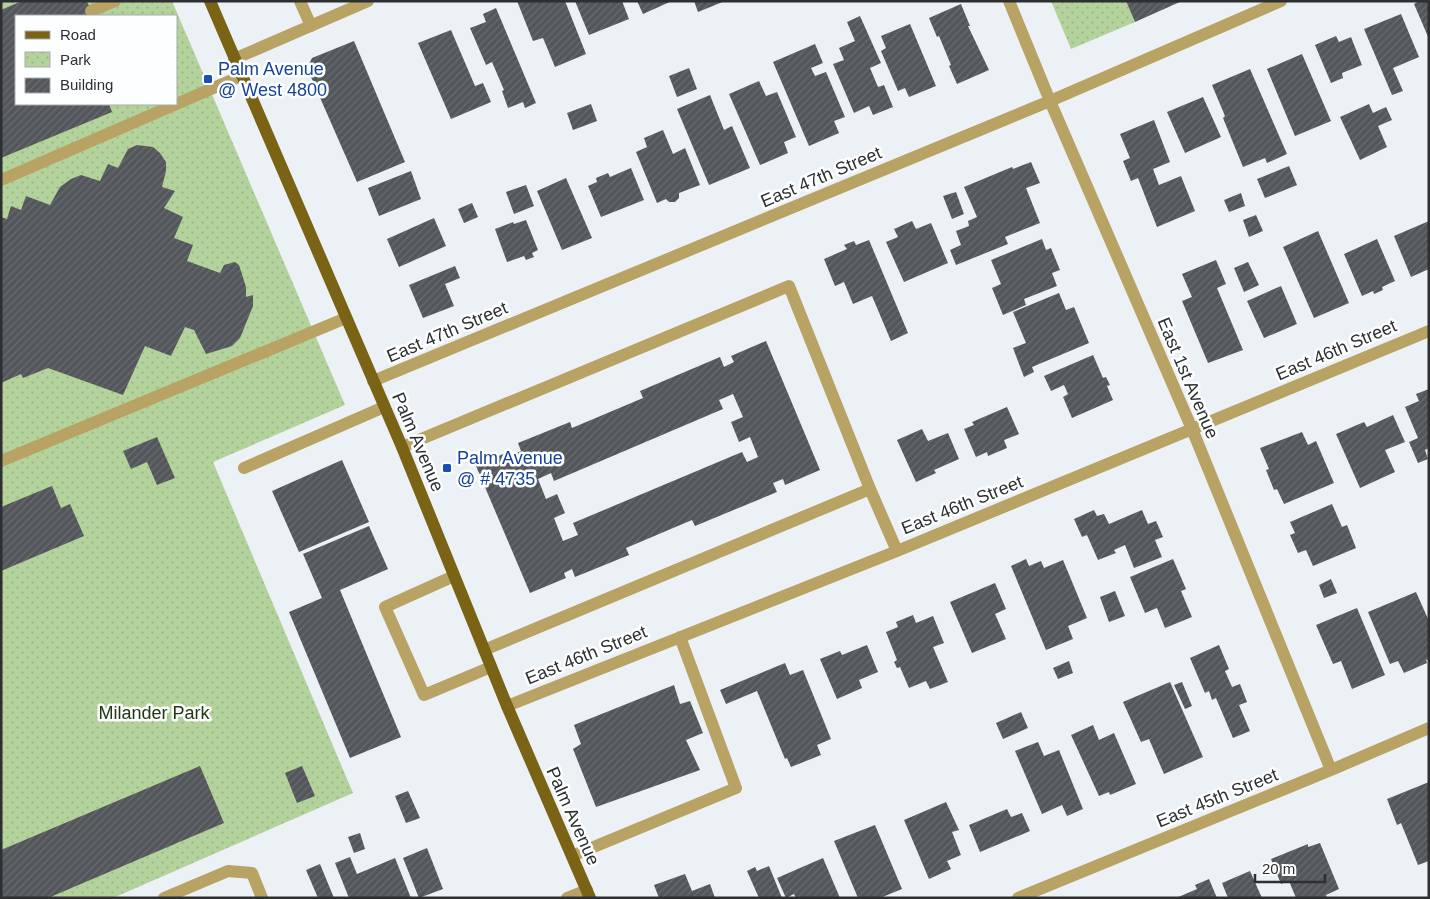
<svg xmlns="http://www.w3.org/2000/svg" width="1430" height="899" font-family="Helvetica,sans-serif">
<defs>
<pattern id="park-dots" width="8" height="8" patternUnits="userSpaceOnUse" patternTransform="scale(1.25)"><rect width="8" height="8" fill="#b3d29c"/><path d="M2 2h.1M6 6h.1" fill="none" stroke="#9ab587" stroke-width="1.8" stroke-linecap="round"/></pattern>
<pattern id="building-hatch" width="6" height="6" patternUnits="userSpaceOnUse" patternTransform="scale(1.25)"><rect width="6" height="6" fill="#53575b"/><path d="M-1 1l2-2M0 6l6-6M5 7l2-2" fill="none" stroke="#696c6f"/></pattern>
</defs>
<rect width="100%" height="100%" fill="#ecf1f6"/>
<!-- park -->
<path fill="url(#park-dots)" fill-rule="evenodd" d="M1,1H172L345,405L213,462L353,793L113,898H1ZM16,16H176V104H16Z
M1051,1H1126L1135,22L1071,49Z"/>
<!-- building -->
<path fill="url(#building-hatch)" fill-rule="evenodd" d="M22,1H87L93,16H16V104H109L112,112L1,158V10Z
M517,1H565L586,54L555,67L543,38L533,41Z
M575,1H622L629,19L589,35Z
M637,1H672L643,14Z
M694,1H725L698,12Z
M1126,1H1182L1135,22Z
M1419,1H1429V39L1414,4Z
M961,4L970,26H968L989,70L957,84L949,66L951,65L939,36L937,37L929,18Z
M496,8L536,103L525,108L523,102L508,108L502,91L504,90L492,62L486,65L470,28L486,22L483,14Z
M1401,14L1419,57L1393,68L1403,91L1392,95L1364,29Z
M860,16L881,63L870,68L878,87L884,85L893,107L873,115L869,106L854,113L833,64L844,60L839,48L855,41L847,22Z
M910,24L936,86L909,97L905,88L898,91L881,51L886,48L881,36Z
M451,30L475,86L483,83L491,102L451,119L418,43Z
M1336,36L1339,42L1351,37L1362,65L1342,73L1343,78L1331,83L1315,45Z
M354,41L405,162L357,182L307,68L312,58Z
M815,44L823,63L811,68L815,76L826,72L845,117L834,121L839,133L809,146L773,62Z
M1302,54L1331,121L1295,136L1267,69Z
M689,68L697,89L677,97L669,76Z
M1250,69L1287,154L1267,163L1265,158L1243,167L1223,118L1225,116L1212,85Z
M759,81L766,96L777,92L796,137L784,142L788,153L760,165L729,94Z
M710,95L724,130L732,126L750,168L709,185L677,109Z
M1203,97L1221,137L1185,153L1167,112Z
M591,104L597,121L573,130L567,113Z
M1369,104L1373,113L1386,107L1392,120L1378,126L1387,147L1360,160L1340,117Z
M1154,120L1170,162L1153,169L1159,185L1181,176L1195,211L1157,227L1138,178L1131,181L1123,161L1130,158L1120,134Z
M663,130L673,154L685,148L700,185L679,193V198L675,202H669L666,199L657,203L636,152L647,147L644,138Z
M137,145L153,147L160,153L166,162V171L162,187L175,191L164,208L183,217L174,238L193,245L187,261L220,273L224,265L235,262L239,265L246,287V297L253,295V306L240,338L232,346L206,354L194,330L185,327L171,356L145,346L123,395L48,368L23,378L21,374L1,383V217L7,219L11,206L21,210L26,196L50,205L60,187L71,179L81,175L100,181L108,164L118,168L128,149Z
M1031,162L1040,183L1026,188L1040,223L1005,237L1008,244L956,265L950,250L961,245L956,231L969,226L968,221L977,217L964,187L1012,167L1013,169Z
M1289,166L1297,185L1265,198L1257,179Z
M631,168L644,200L601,217L588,186L597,182L596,178L608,173L610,177Z
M411,171L421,199L379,216L368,188Z
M566,178L592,238L562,250L537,191Z
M526,185L534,206L514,214L506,192Z
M956,192L964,214L952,219L943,196Z
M1241,193L1245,206L1229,212L1224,200Z
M472,203L478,217L464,223L458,209Z
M1256,215L1263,231L1249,237L1243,220Z
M434,218L446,246L399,267L387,239Z
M526,220L538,250L532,253L534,257L526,260L524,256L507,262L495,229L513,222L514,224Z
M912,221L916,229L931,223L948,263L904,282L886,242L898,237L894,229Z
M1429,221V269L1411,277L1394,236Z
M1318,231L1349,303L1314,318L1283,247Z
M1042,239L1046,250L1051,248L1060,270L1052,273L1057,286L1024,299L1026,305L1003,315L992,288L1001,284L991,260Z
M1377,239L1395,281L1382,287L1383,290L1374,294L1373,291L1362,296L1344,254Z
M869,240L908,333L891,341L872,296L853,304L844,282L835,286L824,259L847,249L844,245L854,241L856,245Z
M1216,260L1226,284L1217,288L1243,350L1208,363L1182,301L1192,297L1182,274Z
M1248,262L1259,285L1244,292L1234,268Z
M455,266L460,278L445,284L454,306L423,318L409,285Z
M1281,286L1297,324L1264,338L1247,301Z
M1059,293L1066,310L1074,307L1089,343L1032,367L1034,372L1024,377L1013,348L1026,343L1013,312Z
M766,341L820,470L785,485L783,479L773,483L777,492L695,526L692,520L626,548L629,555L575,577L572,569L564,573L566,578L530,593L476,466L510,451L512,455L521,451L518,443L570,422L572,428L643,398L640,391L720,357L724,367L734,362L731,356ZM733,394L743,417L731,422L739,442L750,437L758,457L747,462L742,452L573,523L578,535L563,541L554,518L565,513L557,494L546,499L538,479L551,473L554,481L723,409L719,400Z
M1093,355L1103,378L1106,377L1110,385L1107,386L1113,400L1072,418L1063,397L1068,394L1064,385L1051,391L1044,376Z
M1429,389V448L1425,450L1428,459L1418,463L1409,442L1418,438L1405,407L1419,401L1416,394Z
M1007,407L1019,434L1004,440L1007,448L988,456L987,452L976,457L964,429L974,425L972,422Z
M1393,415L1405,442L1385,450L1395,472L1360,488L1336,434L1364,422L1367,427Z
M922,429L928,441L948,433L959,459L934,470L936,473L916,482L897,440Z
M1302,432L1308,445L1316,441L1334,483L1284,504L1277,489L1274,490L1266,470L1269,469L1260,448Z
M157,437L175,478L157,485L147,462L131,469L123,451Z
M342,460L369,522L299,552L272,491Z
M52,486L61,508L70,504L84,536L1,571V507Z
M1332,504L1342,527L1347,525L1356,548L1313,566L1306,550L1298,553L1290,535L1295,533L1290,522Z
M1094,510L1097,516L1104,514L1109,524L1142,510L1148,524L1156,521L1163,537L1155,540L1162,557L1134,568L1125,545L1114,550L1116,553L1098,560L1087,535L1082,537L1074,519Z
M369,526L388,569L340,590L401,737L350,758L289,612L322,598L303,554Z
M1026,559L1029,566L1041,561L1044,568L1063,560L1087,618L1068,626L1073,639L1046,650L1011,566Z
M1173,559L1186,589L1181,591L1192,617L1165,628L1157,608L1145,613L1130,577Z
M1331,579L1337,593L1324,598L1319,585Z
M995,583L1006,609L995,614L1006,639L972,653L950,602Z
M1115,591L1125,616L1109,622L1100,597Z
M1416,592L1429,621V659L1426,660L1427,663L1404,673L1398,661L1390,664L1368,612Z
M1357,608L1385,675L1352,689L1341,661L1333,664L1316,625Z
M913,615L916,623L933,616L944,643L933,647L948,682L930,689L926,681L909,688L900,667L897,668L894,662L897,660L886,632L898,627L896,622Z
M867,645L878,672L859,680L862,688L837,699L820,659L840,651L842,655Z
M1219,645L1229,669L1225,671L1232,687L1240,684L1247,702L1239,705L1250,731L1233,738L1216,698L1212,700L1209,691L1205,693L1190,658Z
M1069,661L1073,673L1058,679L1053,668Z
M785,663L790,675L803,670L831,739L817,745L821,755L791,767L787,758L785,759L757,691L726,704L720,690Z
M1170,682L1203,757L1164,774L1149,739L1141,742L1123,702Z
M1182,682L1192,706L1185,709L1174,685Z
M674,685L680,704L690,701L703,733L686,740L700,770L596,807L573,749L581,744L574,725Z
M1021,712L1028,728L1003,739L996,723Z
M1093,725L1099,740L1114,733L1136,784L1110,795L1109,792L1099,796L1071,735Z
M1038,742L1044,756L1059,750L1083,809L1067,816L1062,805L1042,814L1015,751Z
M200,766L224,823L48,898H1V850Z
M302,766L315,796L297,803L285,773Z
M1429,782V861L1418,865L1401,823L1397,825L1387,799Z
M408,791L420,818L406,823L395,796Z
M946,802L959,830L952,832L961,855L947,861L951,869L929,879L904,820Z
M1007,809L1011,817L1022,813L1030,831L980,852L969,825Z
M875,825L902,889L880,898H858L834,841Z
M360,833L365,849L354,853L348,837Z
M1320,843L1339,889L1326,895L1327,898H1296L1289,881L1281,884L1271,859L1308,844V847Z
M427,848L443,889L419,898L403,858Z
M350,857L357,874L395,858L411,898H349L335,863Z
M823,858L840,898H796L794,894L786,898L777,878Z
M320,864L334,898H318L306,870Z
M769,866L782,898H759L747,871L755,867L757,871Z
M1250,871L1262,898H1228L1222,883Z
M685,874L692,891L710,884L715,898H659L654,885Z
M1209,879L1217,898H1176L1197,889L1195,885Z"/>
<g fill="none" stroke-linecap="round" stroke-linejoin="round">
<!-- minor -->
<path stroke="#b8a365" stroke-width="12" d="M300,1L311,26
M1009,1L1050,101L1192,429L1331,770
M91,11L115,1
M234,59L368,1
M1,180L241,76
M373,381L1050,101L1281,1
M402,447L789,286L870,489L484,650
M1,461L346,318
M244,468L384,407
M870,489L897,551
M454,576L385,607L424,695L491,667
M507,706L897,551L1429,331
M572,856L736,788L680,637
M164,898L228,871L252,873L262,898
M567,898L587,890
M1018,898L1331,770L1429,728"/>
<!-- major -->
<path stroke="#7a6315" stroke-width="12" d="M210,1L402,447L507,706L590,898"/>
</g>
<!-- markers -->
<g fill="#1a4fb4" stroke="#fdfeff" stroke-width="2">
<rect x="203" y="74" width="10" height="10" rx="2.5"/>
<rect x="442" y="463" width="10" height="10" rx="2.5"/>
</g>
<g text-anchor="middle" stroke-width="5" stroke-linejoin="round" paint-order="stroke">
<!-- transit labels -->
<g font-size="18" fill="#164399" stroke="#fdfeff" text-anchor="start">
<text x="218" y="75">Palm Avenue<tspan x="218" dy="21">@ West 4800</tspan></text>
<text x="457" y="464">Palm Avenue<tspan x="457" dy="21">@ # 4735</tspan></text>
</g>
<!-- street labels -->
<g font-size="18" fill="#2d2f31" stroke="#fdfeff">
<text transform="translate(821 177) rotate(-23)" y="6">East 47th Street</text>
<text transform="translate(447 332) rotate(-23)" y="6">East 47th Street</text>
<text transform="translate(1336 350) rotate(-23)" y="6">East 46th Street</text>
<text transform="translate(1188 378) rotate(67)" y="6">East 1st Avenue</text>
<text transform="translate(418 442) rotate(67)" y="6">Palm Avenue</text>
<text transform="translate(962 505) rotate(-22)" y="6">East 46th Street</text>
<text transform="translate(586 655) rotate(-22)" y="6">East 46th Street</text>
<text transform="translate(1217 798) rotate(-22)" y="6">East 45th Street</text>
<text transform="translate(573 816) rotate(66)" y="6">Palm Avenue</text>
</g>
<!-- park labels -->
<g font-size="18" fill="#243713" stroke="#fdfeff">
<text x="154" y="719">Milander Park</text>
</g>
</g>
<!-- border -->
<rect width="1430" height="899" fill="none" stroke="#2d2f31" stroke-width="5"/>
<!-- legend -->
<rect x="15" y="15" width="162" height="90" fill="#fdfeff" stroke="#aaabad"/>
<rect x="25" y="31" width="25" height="8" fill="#7a6315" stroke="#aaabad"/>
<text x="60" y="40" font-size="15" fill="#2d2f31">Road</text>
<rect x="25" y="52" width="25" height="15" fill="url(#park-dots)" stroke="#aaabad"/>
<text x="60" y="65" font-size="15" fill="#2d2f31">Park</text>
<rect x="25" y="78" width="25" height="15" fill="url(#building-hatch)" stroke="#aaabad"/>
<text x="60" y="90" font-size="15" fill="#2d2f31">Building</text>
<!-- scale -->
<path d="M1255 874v8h70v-8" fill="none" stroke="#2d2f31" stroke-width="2.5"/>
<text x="1262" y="874" font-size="15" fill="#2d2f31" stroke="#fdfeff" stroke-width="4" paint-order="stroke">20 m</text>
</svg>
